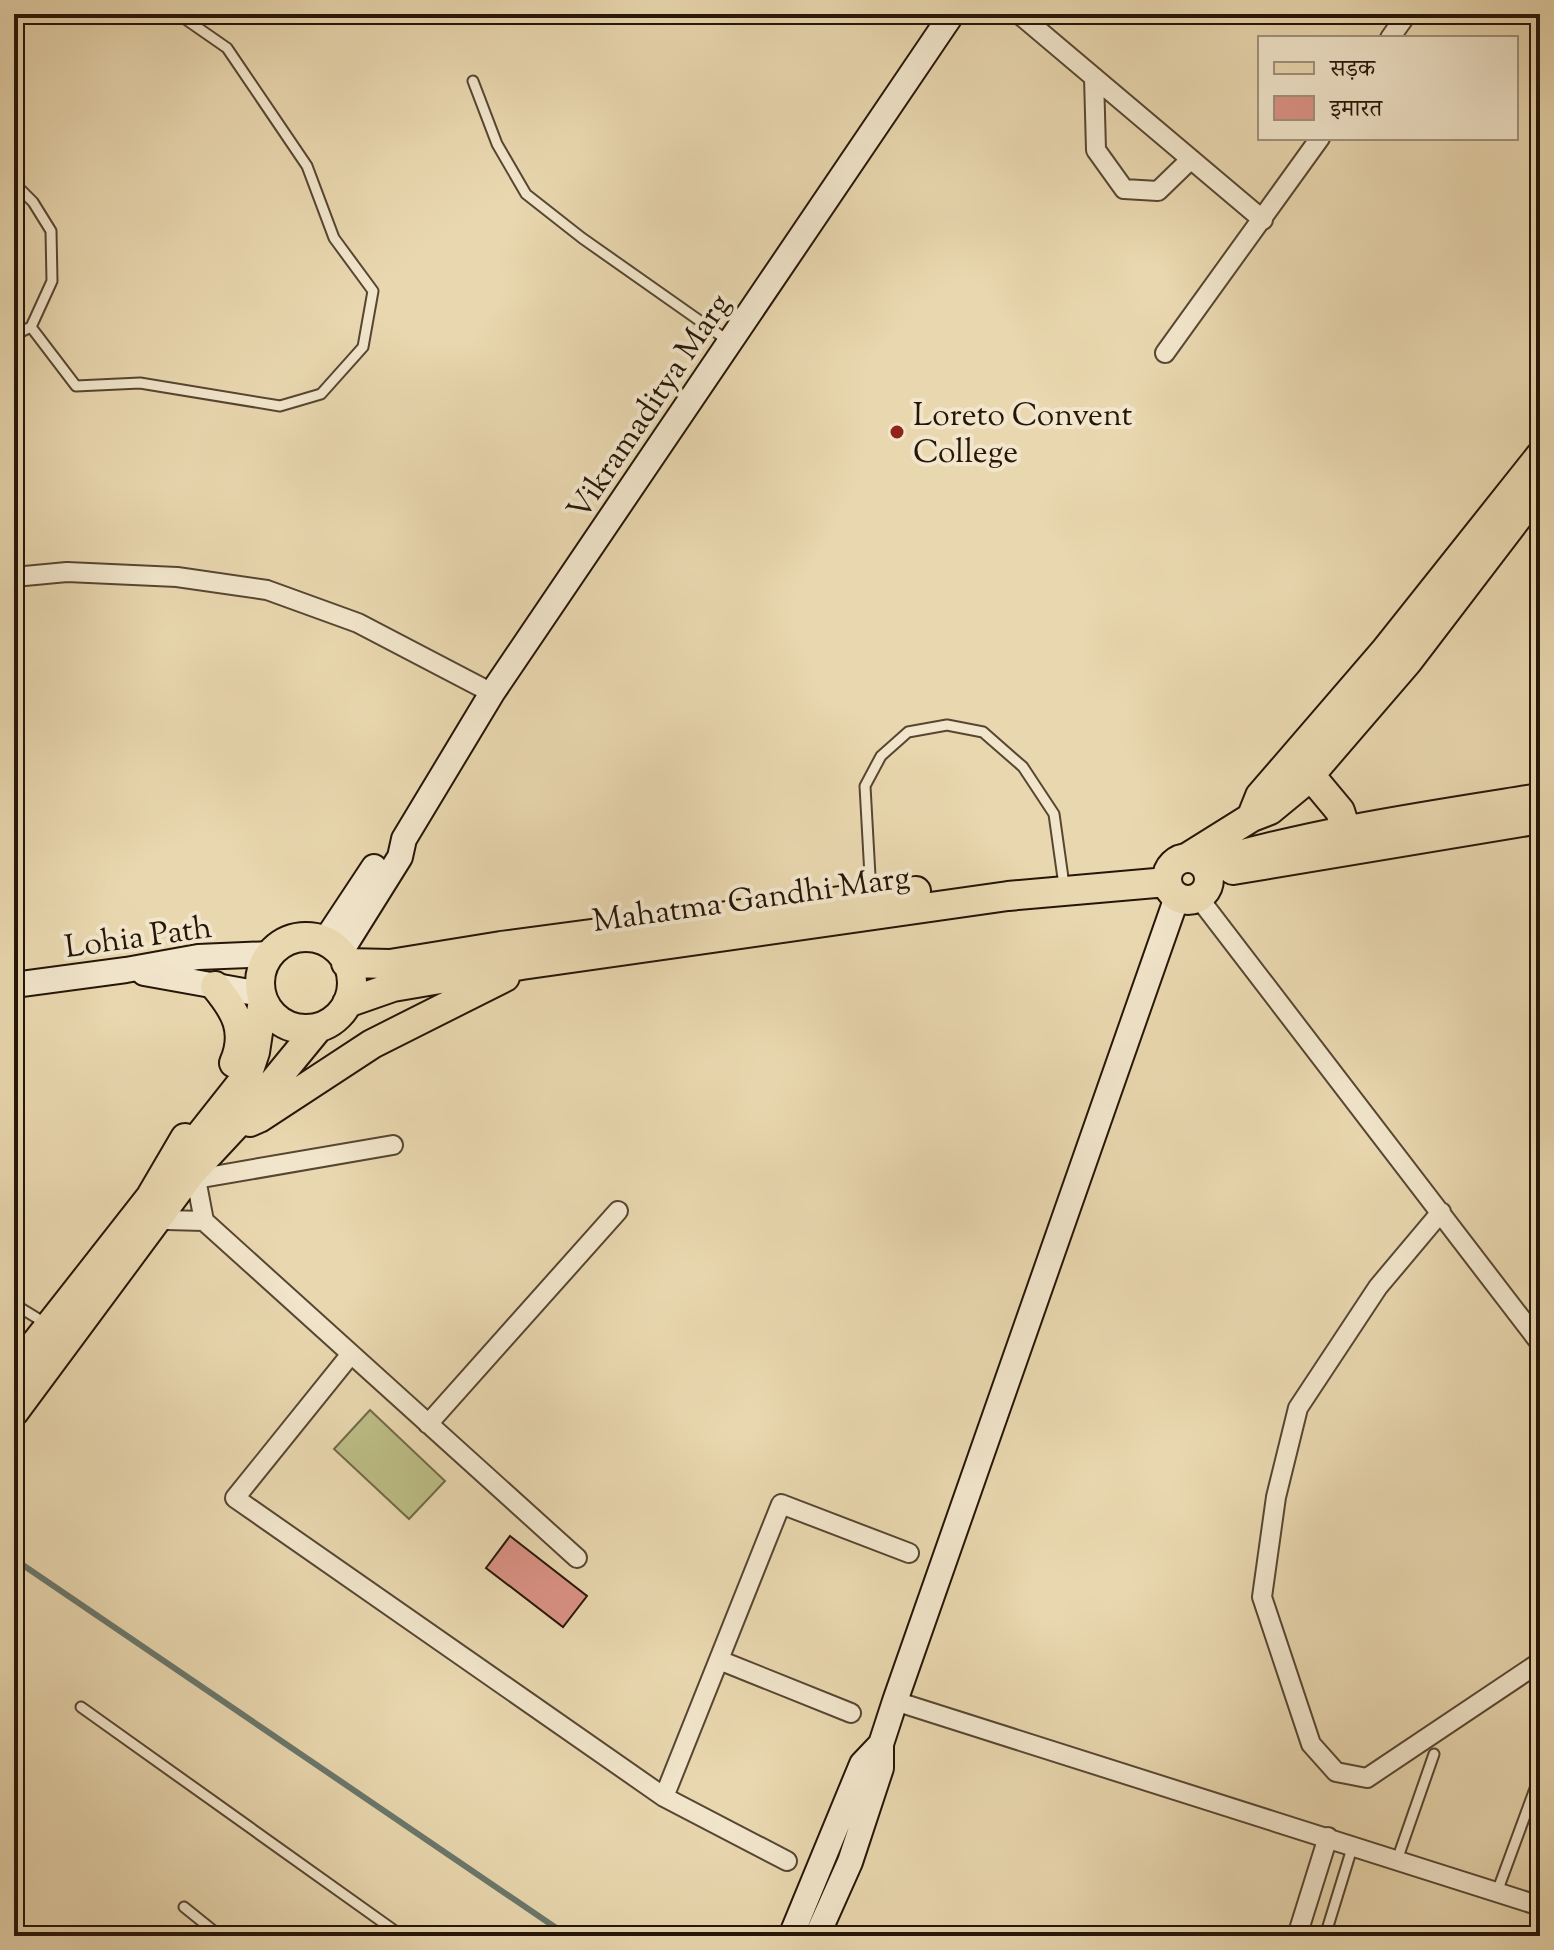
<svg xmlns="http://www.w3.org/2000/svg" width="1554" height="1950" font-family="'Sorts Mill Goudy','Noto Serif Devanagari',serif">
<rect width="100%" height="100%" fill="#e9d7af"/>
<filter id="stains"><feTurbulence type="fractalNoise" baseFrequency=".0025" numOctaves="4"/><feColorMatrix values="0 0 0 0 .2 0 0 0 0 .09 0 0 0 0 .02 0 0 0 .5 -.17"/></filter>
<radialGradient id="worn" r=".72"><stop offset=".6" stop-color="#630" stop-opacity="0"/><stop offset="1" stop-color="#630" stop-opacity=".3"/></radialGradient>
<!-- green -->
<path fill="#bcbd86" stroke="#716a47" stroke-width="2" d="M370,1410L445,1481L409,1519L334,1449Z"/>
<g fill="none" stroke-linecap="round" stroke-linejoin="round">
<!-- stream -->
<path stroke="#6a786c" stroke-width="6" d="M14,1559L568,1936"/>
</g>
<!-- building -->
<path fill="#db9285" stroke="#261608" stroke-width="2" d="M510,1536L587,1596L563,1627L486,1568Z"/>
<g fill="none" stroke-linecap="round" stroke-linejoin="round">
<defs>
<path id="lane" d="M473,81L497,144L526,194L582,238L727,340
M14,183L33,202L51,231L52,281L31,327L14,335
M31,327L76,386L140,383L280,406L321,394L363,347L373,291L334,238L307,166L227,48L178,14
M871,894L865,786L881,756L908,732L947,725L983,732L1023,767L1054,814L1063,878
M14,1304L45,1323
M81,1707L402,1936
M1397,1860L1434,1754
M1497,1892L1540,1775
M184,1907L220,1936
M1325,1936L1353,1845"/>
<path id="street" d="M1019,14L1263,220
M1390,38L1407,14
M1094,77L1096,150L1124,189L1158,191L1191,159
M1165,353L1320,138
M14,577L67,572L177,577L267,590L358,623L492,693
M1198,897L1540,1343
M196,1179L393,1145
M1441,1212L1378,1287L1298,1408L1276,1497L1262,1597L1311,1744L1336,1772L1367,1778L1540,1662
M160,1215L167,1220L204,1221L196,1179L191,1173
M204,1221L577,1558
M351,1354L235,1498L664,1797L787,1861
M428,1424L618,1211
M719,1660L851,1713
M895,1701L1540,1906
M664,1797L781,1504L909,1553
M1297,1936L1328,1837"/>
<path id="secondary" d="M325,941L374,867
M340,953L400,857L404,839L492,693L952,14
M144,973L261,994
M14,985L126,970L198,957L271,954
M791,1936L862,1764L881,1744
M817,1936L850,1862L881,1768V1744L895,1701L1177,897"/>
<path id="primary" d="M1310,775L1340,811L1346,830
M1252,816L1260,796L1385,651L1540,456
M1188,857L1252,817L1270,810L1304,782L1408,661L1540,488
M1167 879a21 21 0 1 1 42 0a21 21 0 1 1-42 0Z
M1204,865C1314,832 1427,816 1540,798
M1233,870L1540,819
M260 983a46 46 0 1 1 92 0a46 46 0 1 1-92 0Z
M346,963L390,964L501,946L916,891
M215,986C235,1010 248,1031 234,1063
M347,1003L393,987L522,965L1008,896L1167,882
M250,1122L259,1118L372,1044L505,977
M183,1157L247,1076L255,1052L263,1000
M151,1196L185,1138
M14,1371L149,1199
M14,1412L191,1173L259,1100L318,1028"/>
</defs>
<!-- lane casing -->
<use href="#lane" stroke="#574632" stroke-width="13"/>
<!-- street casing -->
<use href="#street" stroke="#574632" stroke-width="22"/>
<!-- secondary casing -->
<use href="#secondary" stroke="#261608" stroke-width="28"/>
<!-- primary casing -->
<use href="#primary" stroke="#261608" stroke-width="32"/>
<!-- lane -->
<use href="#lane" stroke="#f1e5cb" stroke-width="9"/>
<!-- street -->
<use href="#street" stroke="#f1e5cb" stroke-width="18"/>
<!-- secondary -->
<use href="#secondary" stroke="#f1e5cb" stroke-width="24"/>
<!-- primary -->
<use href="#primary" stroke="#e9d7af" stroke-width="28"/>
</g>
<!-- markers -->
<circle fill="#8f2418" stroke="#f1e5cb" stroke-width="3" cx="897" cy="432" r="8"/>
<g text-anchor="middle" stroke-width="8" stroke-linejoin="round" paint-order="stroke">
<!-- street labels -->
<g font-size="32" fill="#261608" stroke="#f1e5cb">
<text transform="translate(648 406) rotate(-56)" y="11">Vikramaditya Marg</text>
<text transform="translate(751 898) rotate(-8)" y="11">Mahatma Gandhi Marg</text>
<text transform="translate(138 936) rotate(-8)" y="11">Lohia Path</text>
</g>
<!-- poi labels -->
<g font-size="32" fill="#261608" stroke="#f1e5cb" text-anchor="start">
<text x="913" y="425">Loreto Convent<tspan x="913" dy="37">College</tspan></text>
</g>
</g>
<!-- margin -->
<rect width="1554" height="1950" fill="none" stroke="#e9d7af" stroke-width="48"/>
<rect x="16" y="16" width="1522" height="1918" fill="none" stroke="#261608" stroke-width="4"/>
<rect x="24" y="24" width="1506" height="1902" fill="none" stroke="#261608" stroke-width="2"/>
<!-- legend -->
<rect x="1258" y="36" width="260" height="104" fill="#f1e5cb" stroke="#a0927d" stroke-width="2"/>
<rect x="1274" y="62" width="40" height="12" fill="#e9d7af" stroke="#a0927d" stroke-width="2"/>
<text x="1330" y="76" font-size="24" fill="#261608">सड़क</text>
<rect x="1274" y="96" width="40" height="24" fill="#db9285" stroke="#a0927d" stroke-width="2"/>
<text x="1330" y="116" font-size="24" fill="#261608">इमारत</text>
<rect width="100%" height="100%" filter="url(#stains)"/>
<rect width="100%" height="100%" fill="url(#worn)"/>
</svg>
